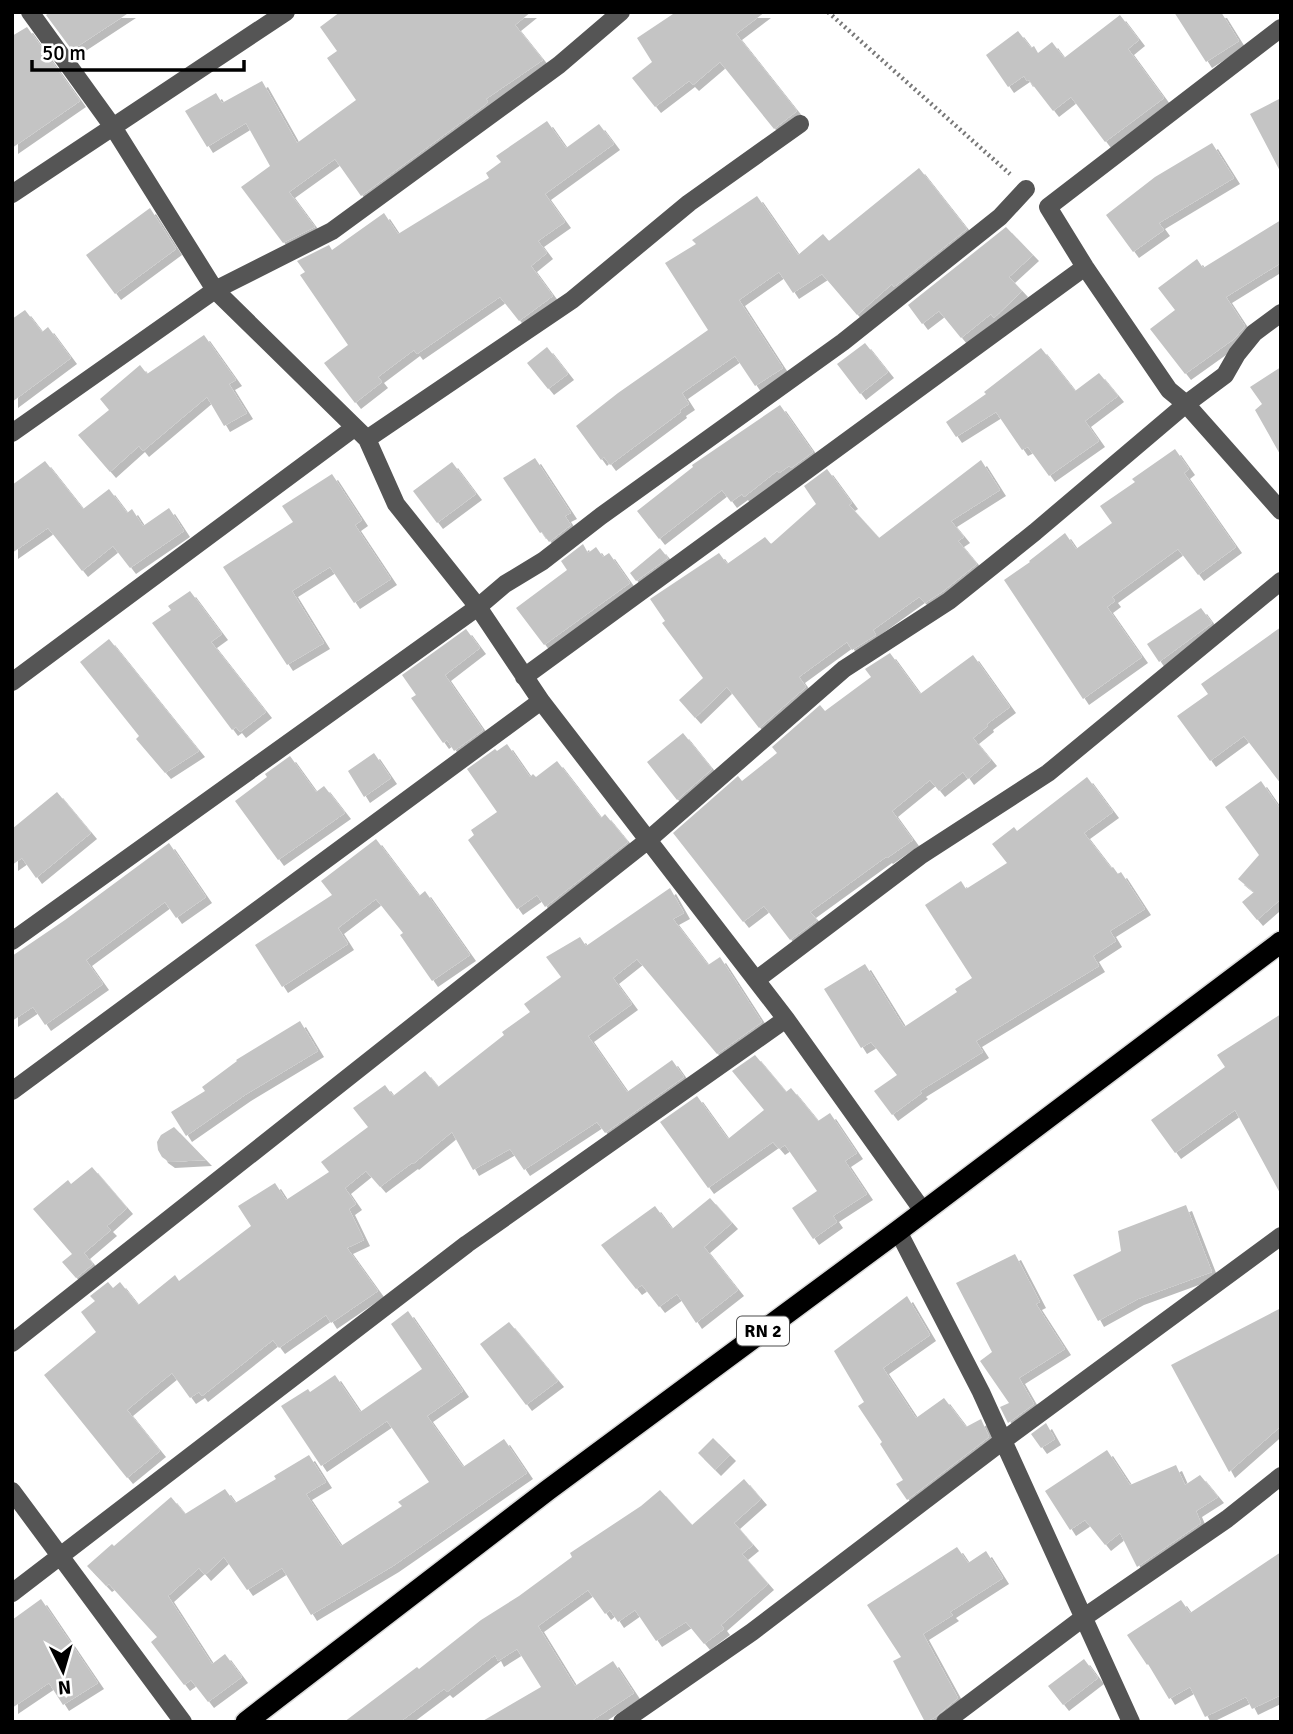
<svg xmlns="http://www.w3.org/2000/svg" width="1293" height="1734" font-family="Signika,sans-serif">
<defs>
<filter id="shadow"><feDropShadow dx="6" dy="6" stdDeviation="0" flood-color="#0004"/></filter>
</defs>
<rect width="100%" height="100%" fill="#fff"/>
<!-- building -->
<path fill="#c4c4c4" filter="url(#shadow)" d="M50,12H130L72,50L46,15Z
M340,12H531L515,25L543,60L486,99L488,102L485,105L361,196L335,159L289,192L315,227L283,243L241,187L270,166L246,123L207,147L185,111L216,93L222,103L262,81L297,143L356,100L327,58L337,51L320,27Z
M676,12H765L736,34L797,111L774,129L720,62L693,85L689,81L655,107L632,78L652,62L637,38Z
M1174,12H1221L1239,41L1206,62Z
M1120,15L1139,40L1128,49L1164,98L1105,142L1071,97L1053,111L1029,80L1027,81L1024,76L1008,87L986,55L1018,31L1031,48L1034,46L1038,53L1052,42L1064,58Z
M27,27L80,101L12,148V36Z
M1281,98V173L1250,114Z
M547,121L566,148L599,124L614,144L545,194L565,222L538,241L547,253L531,266L553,296L519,321L500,297L417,354L414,350L378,377L382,382L355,403L324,363L348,345L300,275L305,272L297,261L329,245L332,250L384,213L398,234L489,178L486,173L501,162L496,156Z
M1212,143L1234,178L1159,223L1164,230L1133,252L1106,215L1155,177Z
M919,168L967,229L894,287L892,284L857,315L822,274L793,293L779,272L739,300L783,368L755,386L735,356L682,393L689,404L680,410L681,412L610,465L604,457L601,460L576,426L618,393L708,330L665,263L696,244L692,240L757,196L798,255L823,234L829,241Z
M150,208L176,249L115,294L86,255Z
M1281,220V263L1226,297L1245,326L1234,339L1185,374L1150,329L1175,310L1158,288L1197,259L1203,268Z
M1006,227L1033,255L1009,277L1022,291L994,318L991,314L961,338L939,311L922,324L908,305Z
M25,310L42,332L48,327L71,358L12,402V319Z
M204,335L236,380L229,384L247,413L224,426L207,397L143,451L139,446L110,472L78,435L109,410L100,399L140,365L147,374Z
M865,343L888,372L860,394L837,364Z
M547,347L568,374L548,389L527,363Z
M1041,348L1075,391L1099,373L1118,396L1085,421L1099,441L1049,476L1028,447L1022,450L996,412L956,437L946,422L986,394L984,392Z
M1281,367V456L1255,410L1262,404L1250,387Z
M780,405L813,452L791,468L789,466L779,473L777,471L744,497L742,494L731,502L722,490L659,539L637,511L693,467L692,465Z
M1175,449L1189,469L1184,473L1236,547L1198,575L1178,549L1112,597L1115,601L1107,607L1142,657L1083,699L1004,580L1030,562L1029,561L1065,533L1076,549L1112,523L1100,506L1135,482L1132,479Z
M535,458L571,513L565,516L571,525L549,542L542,532L540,533L503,478Z
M981,460L1000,490L951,521L964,537L958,541L977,564L942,592L925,603L919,597L873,630L876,635L852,650L847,642L799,677L806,687L759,728L727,687L695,718L679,700L703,678L662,623L665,621L650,599L719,553L727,564L765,537L771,544L816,504L804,486L827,469L852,503L849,505L879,538Z
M45,461L83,509L109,489L127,513L132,509L143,526L169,508L184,531L130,568L113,546L82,571L48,528L12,553V485Z
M452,462L476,494L437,523L413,491Z
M332,474L362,520L355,525L391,579L354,603L330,567L292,591L324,643L287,665L223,567L293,522L282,506Z
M583,544L588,553L596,547L603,557L609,553L630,583L544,645L516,608L567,570L561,561Z
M660,548L668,558L636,581L630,573Z
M190,591L222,634L211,642L266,712L240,732L236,727L232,730L152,623L171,610L168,606Z
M1201,608L1212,623L1159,662L1147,644Z
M1281,627V784L1244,736L1210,761L1177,716L1208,694L1201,684Z
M466,629L480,648L445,675L483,730L454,751L447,740L443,743L411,698L416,695L402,675Z
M109,639L199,751L165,773L136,739L139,736L80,662Z
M890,653L920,694L973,655L1010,707L987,724L988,726L973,738L991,760L968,779L963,772L939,791L930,780L892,811L913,840L887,858L886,857L810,912L817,920L790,940L764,906L743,922L673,833L738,776L742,781L777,753L772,747L820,705L825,711L871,677L865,669Z
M683,733L712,769L677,800L647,762Z
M507,744L530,777L533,774L536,777L557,761L601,818L605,814L628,842L545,907L537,895L517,909L468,840L474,835L471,830L497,812L467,769L495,749L497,751Z
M374,753L391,778L364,797L348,771Z
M290,756L316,792L324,786L345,813L278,860L235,801L267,777L265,774Z
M1087,777L1113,812L1084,833L1111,868L1113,867L1118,874L1121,872L1145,909L1110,931L1116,941L1093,956L1099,966L976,1041L983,1052L920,1091L922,1093L892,1115L874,1091L897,1075L871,1042L861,1048L824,989L865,964L904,1027L957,992L955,989L972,978L925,905L961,881L966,889L1007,863L992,844L1014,827L1017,831Z
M1261,781L1281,810V899L1257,920L1242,902L1254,892L1238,879L1259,855L1225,807Z
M57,792L91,833L36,878L22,858L12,865V829Z
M376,839L419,896L425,891L470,955L432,981L400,935L403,933L376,899L338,928L348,944L282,987L255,945L332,895L321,881Z
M169,843L206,897L176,918L165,902L86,960L103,984L45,1025L33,1007L12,1021V956L65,920Z
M670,888L684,913L673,919L708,965L720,957L762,1022L717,1054L637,959L613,978L632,1004L588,1036L627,1092L672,1060L684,1077L605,1133L597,1122L524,1170L510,1149L473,1170L452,1132L413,1164L412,1163L380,1187L366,1171L345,1188L356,1204L349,1209L364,1240L347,1248L378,1291L331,1323L326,1315L279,1348L273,1340L202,1396L199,1392L190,1398L172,1373L127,1410L160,1451L127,1478L44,1375L96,1332L81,1312L95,1301L90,1296L108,1282L113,1288L120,1282L138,1305L175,1275L179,1281L251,1226L238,1206L275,1183L286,1200L329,1172L321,1162L368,1127L353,1108L385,1085L393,1096L425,1071L438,1087L504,1035L502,1032L530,1012L524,1004L561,977L546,957L580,937L586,946Z
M1281,1014V1195L1235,1110L1175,1153L1151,1120L1225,1067L1217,1055Z
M300,1021L318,1051L245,1095L186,1136L171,1112L205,1091L202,1087L237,1061L236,1060Z
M755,1055L786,1092L791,1088L818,1121L830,1113L857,1153L845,1161L867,1194L833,1216L837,1222L813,1239L792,1208L817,1191L785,1145L779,1149L773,1142L708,1188L660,1122L697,1096L728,1139L764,1110L732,1071Z
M174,1127L206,1160L169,1162L162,1157L158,1150L157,1142L161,1135Z
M92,1167L127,1208L107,1226L111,1230L84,1253L93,1264L76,1278L62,1262L72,1254L33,1209L68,1180L71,1184Z
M710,1198L732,1223L704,1247L738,1290L696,1323L677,1294L659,1307L642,1285L636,1289L601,1245L655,1206L672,1229Z
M1186,1205L1212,1272L1138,1299L1098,1321L1073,1275L1121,1251L1118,1231Z
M1015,1254L1040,1302L1036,1304L1065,1349L1019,1378L1034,1404L1008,1423L1000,1407L1009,1403L980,1361L992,1352L956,1283Z
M907,1296L930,1335L883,1368L916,1418L944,1398L966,1427L981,1419L989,1437L907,1500L896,1484L903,1480L880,1444L882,1442L858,1406L864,1402L834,1351Z
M1281,1308V1426L1229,1472L1171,1365Z
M408,1311L463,1391L427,1416L463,1467L504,1439L527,1473L393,1566L311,1615L282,1568L247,1590L224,1557L205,1575L199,1568L168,1596L212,1664L225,1654L242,1677L208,1702L191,1680L184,1685L151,1642L157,1637L109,1584L106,1586L87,1566L112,1544L114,1546L171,1497L185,1514L225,1489L235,1503L276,1479L274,1476L309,1455L326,1482L306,1494L341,1546L402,1506L398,1502L429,1482L387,1421L321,1466L281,1406L308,1389L310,1392L335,1375L360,1412L422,1369L391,1324Z
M509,1322L558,1381L526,1405L480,1344Z
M1046,1423L1055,1439L1041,1448L1031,1434Z
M713,1438L730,1455L715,1470L698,1453Z
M1107,1450L1130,1485L1176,1465L1185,1485L1200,1475L1218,1497L1196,1511L1201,1523L1137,1567L1120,1533L1105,1545L1085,1520L1070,1530L1045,1491Z
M744,1479L761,1499L734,1523L753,1545L742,1554L768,1584L721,1625L724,1629L704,1644L686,1622L656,1641L635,1610L618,1622L610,1610L605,1614L588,1590L538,1626L575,1686L613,1661L634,1693L590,1722H481L541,1687L517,1649L498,1661L495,1655L447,1692L444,1689L400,1722H344L417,1667L419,1669L481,1620L519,1596L572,1557L570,1553L641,1506L660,1490L692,1525Z
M957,1547L968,1563L986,1551L1003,1578L950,1612L953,1615L923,1634L958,1698L934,1718L925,1722L893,1661L901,1657L867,1605Z
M1281,1552V1695L1252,1709L1246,1697L1205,1717L1190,1687L1169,1699L1148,1664L1147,1665L1127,1635L1181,1600L1190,1613Z
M41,1599L98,1683L63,1705L49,1683L12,1708V1620Z
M1084,1659L1098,1678L1063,1705L1048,1686Z"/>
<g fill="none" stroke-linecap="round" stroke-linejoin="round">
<defs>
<path id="highway" d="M246,1722L548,1490L898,1231L1281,942"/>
</defs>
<!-- highway casing -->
<use href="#highway" stroke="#dbdbdb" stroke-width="24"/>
<!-- path -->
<path stroke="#777" stroke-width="4.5" stroke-dasharray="2 3.5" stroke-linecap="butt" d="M828,12L1010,174"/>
<!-- minor -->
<path stroke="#555" stroke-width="18" d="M30,12L113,127L215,290L367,439L396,504L478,607L541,701L786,1019L923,1211
M1281,28L1048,207L1085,267L1169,390L1186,404L1281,511
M12,194L286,12
M12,433L215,290L332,231L559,65L621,12
M367,439L572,300L689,203L800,124
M524,677L1085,267
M12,682L354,428
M12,941L478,607L505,584L543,561L601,516L843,342L1000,217L1026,189
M756,980L920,856L1048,773L1281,581
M12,1091L541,701
M898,1231L981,1392L1131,1722
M12,1343L647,841L844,669L949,601L1035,532L1186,404L1225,375L1237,354L1254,333L1281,313
M12,1491L183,1722
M12,1593L467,1244L786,1019
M622,1722L752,1632L1004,1440L1281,1236
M945,1722L1083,1618L1227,1519L1281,1476"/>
<!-- highway -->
<use href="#highway" stroke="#000" stroke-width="21"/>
</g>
<g text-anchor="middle" stroke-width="6" stroke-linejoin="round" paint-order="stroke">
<!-- shield labels -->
<rect fill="#fff" stroke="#4c4c4c" stroke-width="2" x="737" y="1316.5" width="52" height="29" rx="5"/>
<g font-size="18" font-weight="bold" fill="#000">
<text x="763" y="1337">RN 2</text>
</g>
</g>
<!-- border -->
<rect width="1293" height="1734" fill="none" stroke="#000000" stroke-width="28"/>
<!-- north arrow -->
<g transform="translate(63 1671) rotate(175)" stroke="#ffffff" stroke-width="5" paint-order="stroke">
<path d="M0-5L12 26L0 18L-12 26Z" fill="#000000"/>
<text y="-10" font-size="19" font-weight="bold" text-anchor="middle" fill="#000000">N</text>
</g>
<!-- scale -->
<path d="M32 60v10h212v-10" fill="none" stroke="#000000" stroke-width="3.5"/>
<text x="42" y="60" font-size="21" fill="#000000" stroke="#ffffff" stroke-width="5" paint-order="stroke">50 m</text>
</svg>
